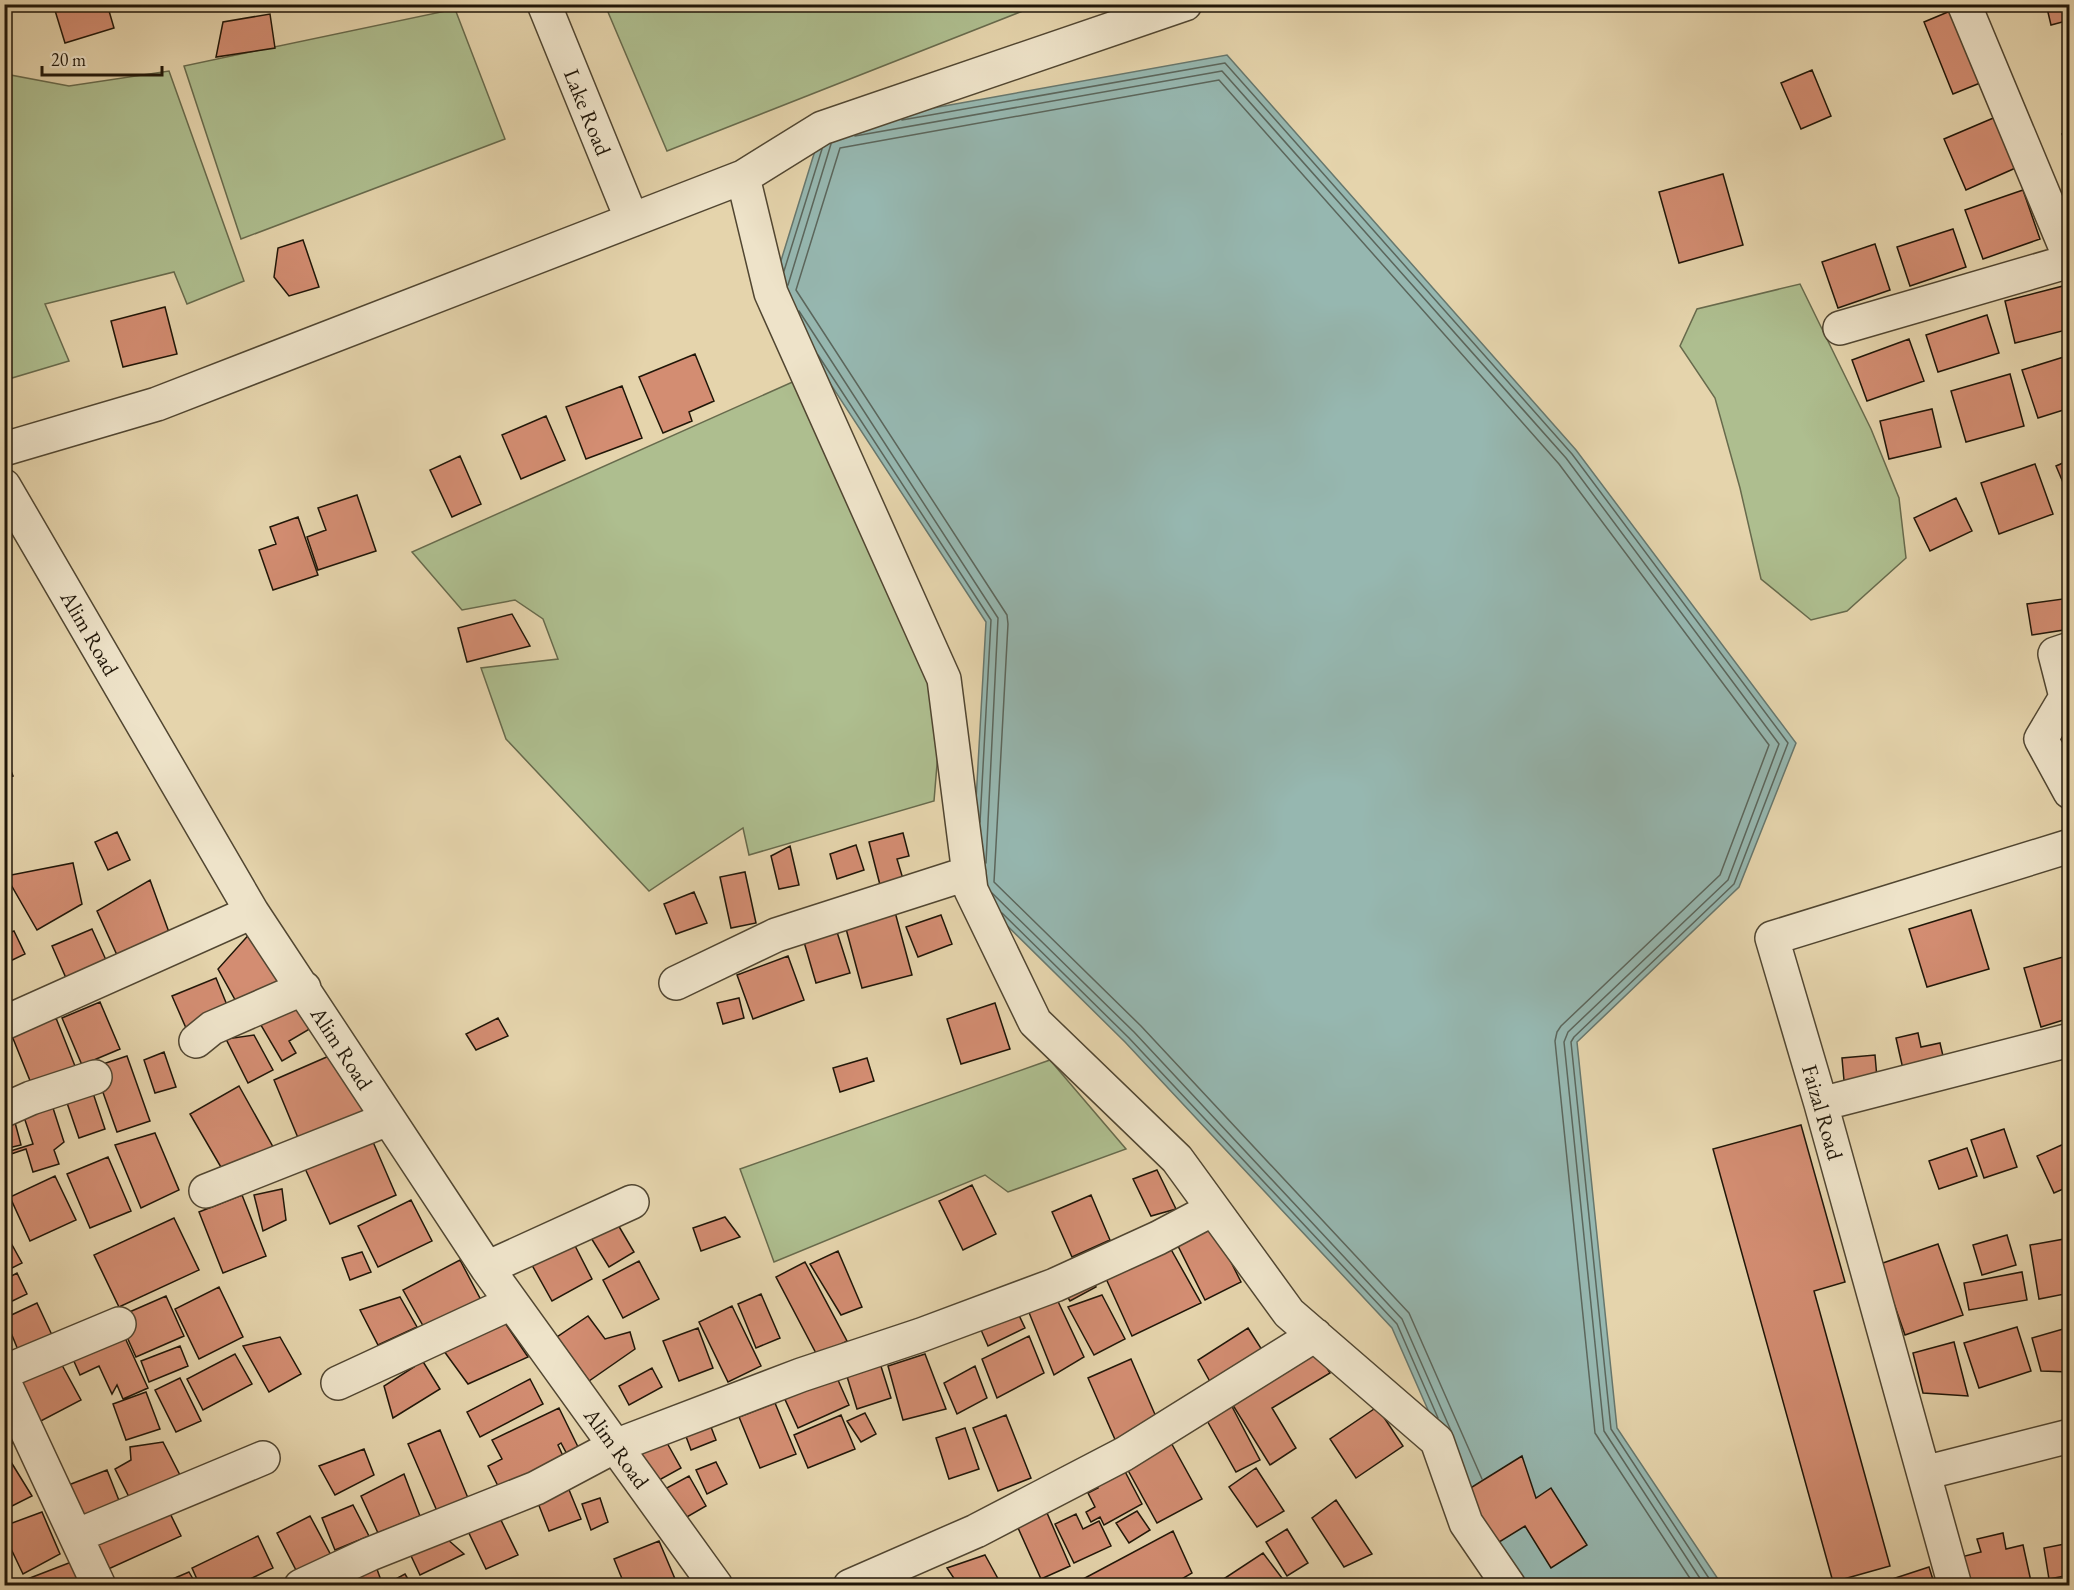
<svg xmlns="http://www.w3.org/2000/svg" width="2074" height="1590" font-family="'EB Garamond',serif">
<rect width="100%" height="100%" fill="#e5d4ac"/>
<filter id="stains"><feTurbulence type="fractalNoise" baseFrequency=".00333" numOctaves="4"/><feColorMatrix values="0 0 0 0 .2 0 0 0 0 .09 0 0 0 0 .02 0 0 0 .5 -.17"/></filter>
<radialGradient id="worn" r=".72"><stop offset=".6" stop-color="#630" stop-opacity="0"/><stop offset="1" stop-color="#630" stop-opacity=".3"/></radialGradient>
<!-- green -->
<path fill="#aebe8f" stroke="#676a4c" stroke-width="1.5" d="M605,5H1038L667,151Z
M455,9L505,139L241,239L184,66Z
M169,71L244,281L187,304L174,272L45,304L69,361L12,378L4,360L5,74L69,86Z
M1800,284L1871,429L1899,498L1906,558L1847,611L1811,620L1761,579L1740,488L1715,398L1680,346L1697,309Z
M797,380L944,679L934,801L749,855L743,828L649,891L506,739L481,668L558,659L543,619L515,600L462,610L412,552Z
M1050,1060L1126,1149L1008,1192L985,1175L774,1262L740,1169Z"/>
<!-- water -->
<path fill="#96b7b0" stroke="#67776d" stroke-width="1.5" d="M1227,55L1576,450L1796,743L1739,887L1577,1042L1617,1428L1722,1585H1514L1464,1492L1392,1328L1125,1042L971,890L986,622L771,293L822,128Z"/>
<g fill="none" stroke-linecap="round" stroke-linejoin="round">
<!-- shore -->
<path stroke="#5b665c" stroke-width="1.5" d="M902,120L1225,63L1572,454L1788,743L1734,884L1574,1037L1571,1042L1611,1429L1714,1586
M855,136L1222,71L1566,458L1779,744L1728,880L1568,1032L1564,1042L1604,1431L1705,1586
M784,271L822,149
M788,285L831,144
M799,311L998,618L986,863
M818,355L991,620L980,822
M992,893L1134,1032L1402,1319L1452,1433
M1002,913L1129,1038L1397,1324L1438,1418
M1482,1479L1409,1313L1141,1026L994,882L1008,624L1007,615L796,290L840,148L1219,80L1559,464L1769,745L1720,875L1561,1026L1557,1032L1555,1041L1595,1433L1695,1586"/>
</g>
<!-- building -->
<path fill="#d38d72" stroke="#201608" stroke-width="1.5" d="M53,4H107L114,28L65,43Z
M2046,4H2070V20L2051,25Z
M1955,9L1985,81L1953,94L1924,22Z
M270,14L275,48L216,57L223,22Z
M1812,70L1831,116L1801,129L1781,83Z
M1998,116L2020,166L1966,190L1944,139Z
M2070,131V152L2062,134Z
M1723,174L1743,245L1679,263L1659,192Z
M2023,190L2040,239L1983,259L1965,210Z
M1953,229L1966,267L1910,286L1897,247Z
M303,240L319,287L289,296L274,277L278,248Z
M1875,244L1890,290L1838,308L1822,262Z
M2063,286L2070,313V329L2015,343L2005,301Z
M165,307L177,354L123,367L111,321Z
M1987,315L1999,353L1938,372L1926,335Z
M1909,339L1924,381L1867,401L1852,360Z
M695,354L714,401L689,412L692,421L663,433L639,377Z
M2070,355V408L2038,418L2022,370Z
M2010,374L2024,426L1966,442L1951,391Z
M622,386L642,438L586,459L566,407Z
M1932,409L1941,447L1889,459L1880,421Z
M546,416L565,460L521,479L502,435Z
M460,456L481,504L452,517L430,470Z
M2070,460V499L2056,466Z
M2035,464L2053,514L1999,534L1981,483Z
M357,495L376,551L318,570L307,537L326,530L318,508Z
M1956,498L1972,531L1930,551L1914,518Z
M298,517L318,575L273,590L259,550L276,544L270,527Z
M2070,598V629L2032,635L2027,604Z
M512,614L530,646L467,662L458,628Z
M4,754L13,776L4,779Z
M117,832L130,860L108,870L95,842Z
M903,833L909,856L897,859L903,879L880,885L869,842Z
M856,845L864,870L837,879L830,854Z
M790,846L799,885L779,889L771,856Z
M73,863L82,904L37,930L6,876Z
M745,872L756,923L731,928L720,877Z
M150,880L170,935L117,955L97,911Z
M694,892L707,923L676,934L664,904Z
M1971,910L1989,969L1927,987L1909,929Z
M895,912L912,975L862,988L845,925Z
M941,915L952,944L918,957L906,927Z
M92,929L106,960L66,978L52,946Z
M253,930L281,980L238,1005L218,969Z
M14,931L25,954L4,964V935Z
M837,932L850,973L816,983L804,942Z
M2070,955V1018L2041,1027L2024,968Z
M788,956L804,1000L753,1019L737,975Z
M216,978L229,1010L186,1028L172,996Z
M293,993L313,1027L289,1041L296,1053L282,1061L255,1015Z
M739,998L744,1018L723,1024L717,1003Z
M100,1002L120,1049L82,1065L62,1018Z
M995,1003L1010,1049L961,1064L947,1019Z
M56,1018L75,1066L31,1083L12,1036Z
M498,1018L508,1036L476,1050L466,1034Z
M1918,1033L1921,1047L1940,1043L1946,1069L1905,1078L1896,1038Z
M254,1035L273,1070L248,1083L226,1039Z
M164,1052L176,1087L155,1093L144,1060Z
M1875,1055L1877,1078L1845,1092L1842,1058Z
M127,1056L150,1121L117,1132L94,1067Z
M329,1056L377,1113L301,1145L274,1080Z
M867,1058L874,1081L840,1092L833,1068Z
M239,1086L277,1154L229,1181L190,1114Z
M91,1087L105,1129L79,1138L65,1097Z
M53,1108L64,1142L54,1150L59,1164L33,1172L26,1149L5,1156L4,1153L33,1144L24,1117Z
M13,1115L21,1145L4,1149V1117Z
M1801,1125L1845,1282L1814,1291L1890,1566L1833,1582L1713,1149Z
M2004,1129L2017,1167L1984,1178L1971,1140Z
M155,1133L179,1190L141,1208L115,1145Z
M370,1135L396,1195L330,1224L303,1164Z
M2066,1143L2070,1150V1186L2054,1193L2037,1156Z
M1967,1148L1977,1176L1939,1189L1929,1161Z
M108,1157L131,1211L90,1228L67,1174Z
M1157,1170L1176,1209L1151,1216L1133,1179Z
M55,1176L76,1220L30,1241L10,1197Z
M972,1185L996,1234L963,1250L939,1201Z
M282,1189L286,1220L263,1231L254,1195Z
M242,1195L266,1256L223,1273L199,1212Z
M1091,1195L1110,1240L1072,1257L1052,1212Z
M411,1200L432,1241L378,1267L358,1226Z
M725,1217L740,1237L701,1251L693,1228Z
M174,1218L199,1270L119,1307L94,1255Z
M614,1218L634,1252L609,1267L588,1233Z
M1210,1220L1241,1282L1205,1300L1174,1238Z
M2007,1235L2016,1265L1982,1275L1973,1245Z
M570,1236L592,1279L552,1301L528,1258Z
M2070,1238V1293L2039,1299L2030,1245Z
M11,1243L22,1263L4,1272V1246Z
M1168,1244L1201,1303L1132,1336L1103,1272Z
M1938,1244L1963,1315L1905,1335L1880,1264Z
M838,1251L862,1307L841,1315L810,1264Z
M362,1252L371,1272L350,1280L342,1258Z
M460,1260L482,1302L426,1331L403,1290Z
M639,1261L659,1299L623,1318L603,1280Z
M805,1262L847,1341L818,1357L776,1277Z
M2022,1272L2027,1300L1969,1310L1964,1283Z
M17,1273L27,1294L4,1305V1280Z
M1091,1275L1096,1287L1070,1301L1062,1288Z
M219,1287L243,1337L199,1359L175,1309Z
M761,1294L780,1338L756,1348L738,1304Z
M1055,1295L1084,1357L1054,1375L1026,1305Z
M1102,1295L1125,1339L1094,1355L1068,1307Z
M166,1296L184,1336L136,1357L118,1317Z
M400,1297L417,1327L378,1345L360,1310Z
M37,1303L52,1335L18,1350L5,1318Z
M732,1306L761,1366L728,1382L699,1322Z
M1015,1307L1025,1328L988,1346L978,1323Z
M588,1316L605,1339L630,1332L635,1349L589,1381L557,1337Z
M501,1317L528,1357L468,1384L441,1347Z
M120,1327L148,1388L123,1399L117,1385L112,1394L99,1366L80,1375L69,1350Z
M2017,1327L2031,1371L1979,1388L1964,1343Z
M2070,1327V1372L2041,1371L2032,1338Z
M698,1328L713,1368L679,1381L663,1341Z
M1248,1328L1264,1353L1213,1387L1198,1360Z
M1029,1336L1044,1373L997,1398L982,1359Z
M280,1337L301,1374L269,1392L243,1346Z
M1311,1342L1330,1373L1272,1408L1296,1448L1270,1465L1226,1394Z
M1954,1342L1968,1396L1923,1393L1913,1353Z
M180,1346L188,1366L149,1382L141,1361Z
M417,1352L440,1389L393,1418L384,1386L414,1367L408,1357Z
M235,1354L252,1384L203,1410L187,1379Z
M925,1354L946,1409L903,1420L888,1366Z
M57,1356L81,1400L37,1423L13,1379Z
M1131,1359L1160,1426L1117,1444L1088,1378Z
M879,1360L891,1398L857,1409L845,1370Z
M975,1366L987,1398L957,1414L944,1383Z
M652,1368L662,1387L629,1405L619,1386Z
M834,1371L849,1405L798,1428L783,1395Z
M180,1378L201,1421L176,1432L155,1390Z
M530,1379L543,1404L480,1437L467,1412Z
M146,1392L160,1429L126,1440L113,1404Z
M1228,1399L1260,1460L1236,1472L1205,1417Z
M775,1403L796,1454L760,1468L739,1417Z
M1377,1407L1403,1446L1356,1478L1330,1439Z
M559,1408L582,1455L568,1456L561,1443L558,1445L563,1456L504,1498L488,1466L502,1459L492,1440Z
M865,1413L876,1434L861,1442L847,1421Z
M706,1414L716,1440L691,1450L681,1423Z
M841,1415L855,1449L808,1468L794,1435Z
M1006,1415L1031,1478L998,1491L973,1428Z
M4,1426L12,1443L4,1446Z
M965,1428L979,1469L949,1479L936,1438Z
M440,1430L468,1498L437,1511L408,1444Z
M662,1434L681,1468L652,1484L633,1450Z
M1169,1439L1202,1499L1157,1523L1124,1463Z
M163,1442L182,1479L133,1505L115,1469L131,1460L130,1447Z
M364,1449L374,1475L335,1495L319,1466Z
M1522,1456L1536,1498L1551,1488L1587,1545L1551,1568L1525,1526L1496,1544L1464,1492Z
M11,1462L32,1496L4,1510V1464Z
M716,1462L727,1484L707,1494L696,1470Z
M1120,1462L1142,1504L1104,1525L1100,1517L1091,1522L1086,1512L1095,1507L1088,1493L1098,1488L1092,1477Z
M1256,1468L1284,1511L1257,1527L1229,1487Z
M107,1470L120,1503L79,1519L66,1486Z
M404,1474L420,1516L378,1533L361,1496Z
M689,1476L706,1506L680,1521L663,1490Z
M565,1480L581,1519L549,1531L534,1493Z
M600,1498L608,1522L591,1530L582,1504Z
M1336,1500L1372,1554L1344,1567L1312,1518Z
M165,1503L181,1536L104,1571L87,1537Z
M353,1505L369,1536L335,1550L322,1518Z
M1044,1506L1070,1566L1041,1579L1014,1519Z
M1137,1511L1150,1530L1129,1543L1116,1523Z
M42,1512L60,1554L23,1574L4,1534V1526Z
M498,1514L518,1555L486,1569L467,1529Z
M1076,1514L1083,1529L1099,1521L1111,1546L1074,1563L1055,1524Z
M310,1516L333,1559L299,1576L277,1533Z
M1287,1529L1308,1563L1287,1576L1266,1542Z
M437,1530L464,1554L420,1575L406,1545Z
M1173,1531L1192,1573L1170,1586H1070Z
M2003,1533L2006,1549L2023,1545L2032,1586H1967L1961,1557L1981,1552L1977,1539Z
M258,1536L273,1568L248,1580L250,1586H200L192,1568Z
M659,1541L678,1586H625L614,1559Z
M2070,1543V1575L2049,1579L2044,1548Z
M1263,1553L1288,1586H1226L1222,1580Z
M985,1555L1002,1586H959L947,1568Z
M373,1558L383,1586H335Z
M74,1561L84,1586H18L17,1583Z
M1929,1567L1935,1586H1871Z
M189,1572L197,1586H156Z
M405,1574L412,1586H390L388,1583Z
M437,1580L440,1586H426Z"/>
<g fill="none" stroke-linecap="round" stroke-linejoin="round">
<defs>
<path id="minor" d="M544,4L632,220
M1964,4L2070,258
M743,177L771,293L944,679L971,890L1035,1022L1177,1159L1289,1313L1437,1441L1466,1523L1509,1586
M1840,328L2070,261
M4,449L157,404L743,177L822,128L1185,4
M4,486L252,912L487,1268L716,1586
M2070,649L2055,654L2066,697L2041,739L2070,792
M676,983L776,935L969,873
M4,1023L252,912
M196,1041L212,1028L304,988
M1821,1104L2070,1040
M4,1110L31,1098L95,1077
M206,1191L388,1119
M487,1268L632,1202
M4,1372L119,1324
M4,1382L99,1586
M338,1383L511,1303
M1924,1473L2070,1436
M76,1536L263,1458
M301,1586L370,1554L536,1488L615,1446L801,1375L921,1335L1055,1285L1158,1238L1213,1209
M850,1586L976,1531L1124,1454L1315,1335
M1955,1586L1821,1104L1772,938L2070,846"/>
</defs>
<!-- minor casing -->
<use href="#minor" stroke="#514631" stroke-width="36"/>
<!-- minor -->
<use href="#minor" stroke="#eee3c9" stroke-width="33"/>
</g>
<g text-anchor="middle" stroke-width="6" stroke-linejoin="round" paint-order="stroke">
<!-- street labels -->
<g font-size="22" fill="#201608" stroke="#eee3c9">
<text transform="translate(588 112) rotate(68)" y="8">Lake Road</text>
<text transform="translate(90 633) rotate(60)" y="8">Alim Road</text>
<text transform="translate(342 1048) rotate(57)" y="8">Alim Road</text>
<text transform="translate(1823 1112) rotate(74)" y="8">Faizal Road</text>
<text transform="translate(617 1448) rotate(54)" y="8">Alim Road</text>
</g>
</g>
<!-- margin -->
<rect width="2074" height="1590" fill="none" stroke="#e5d4ac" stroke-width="24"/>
<rect x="6" y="6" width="2062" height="1578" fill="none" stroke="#201608" stroke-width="3"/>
<rect x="12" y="12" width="2050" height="1566" fill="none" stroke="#201608" stroke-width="1.5"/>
<!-- scale -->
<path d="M42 66v9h120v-9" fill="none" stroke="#201608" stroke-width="3"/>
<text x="51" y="66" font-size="18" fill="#201608" stroke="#eee3c9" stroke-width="4.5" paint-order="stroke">20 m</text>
<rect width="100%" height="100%" filter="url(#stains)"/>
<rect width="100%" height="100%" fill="url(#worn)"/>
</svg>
